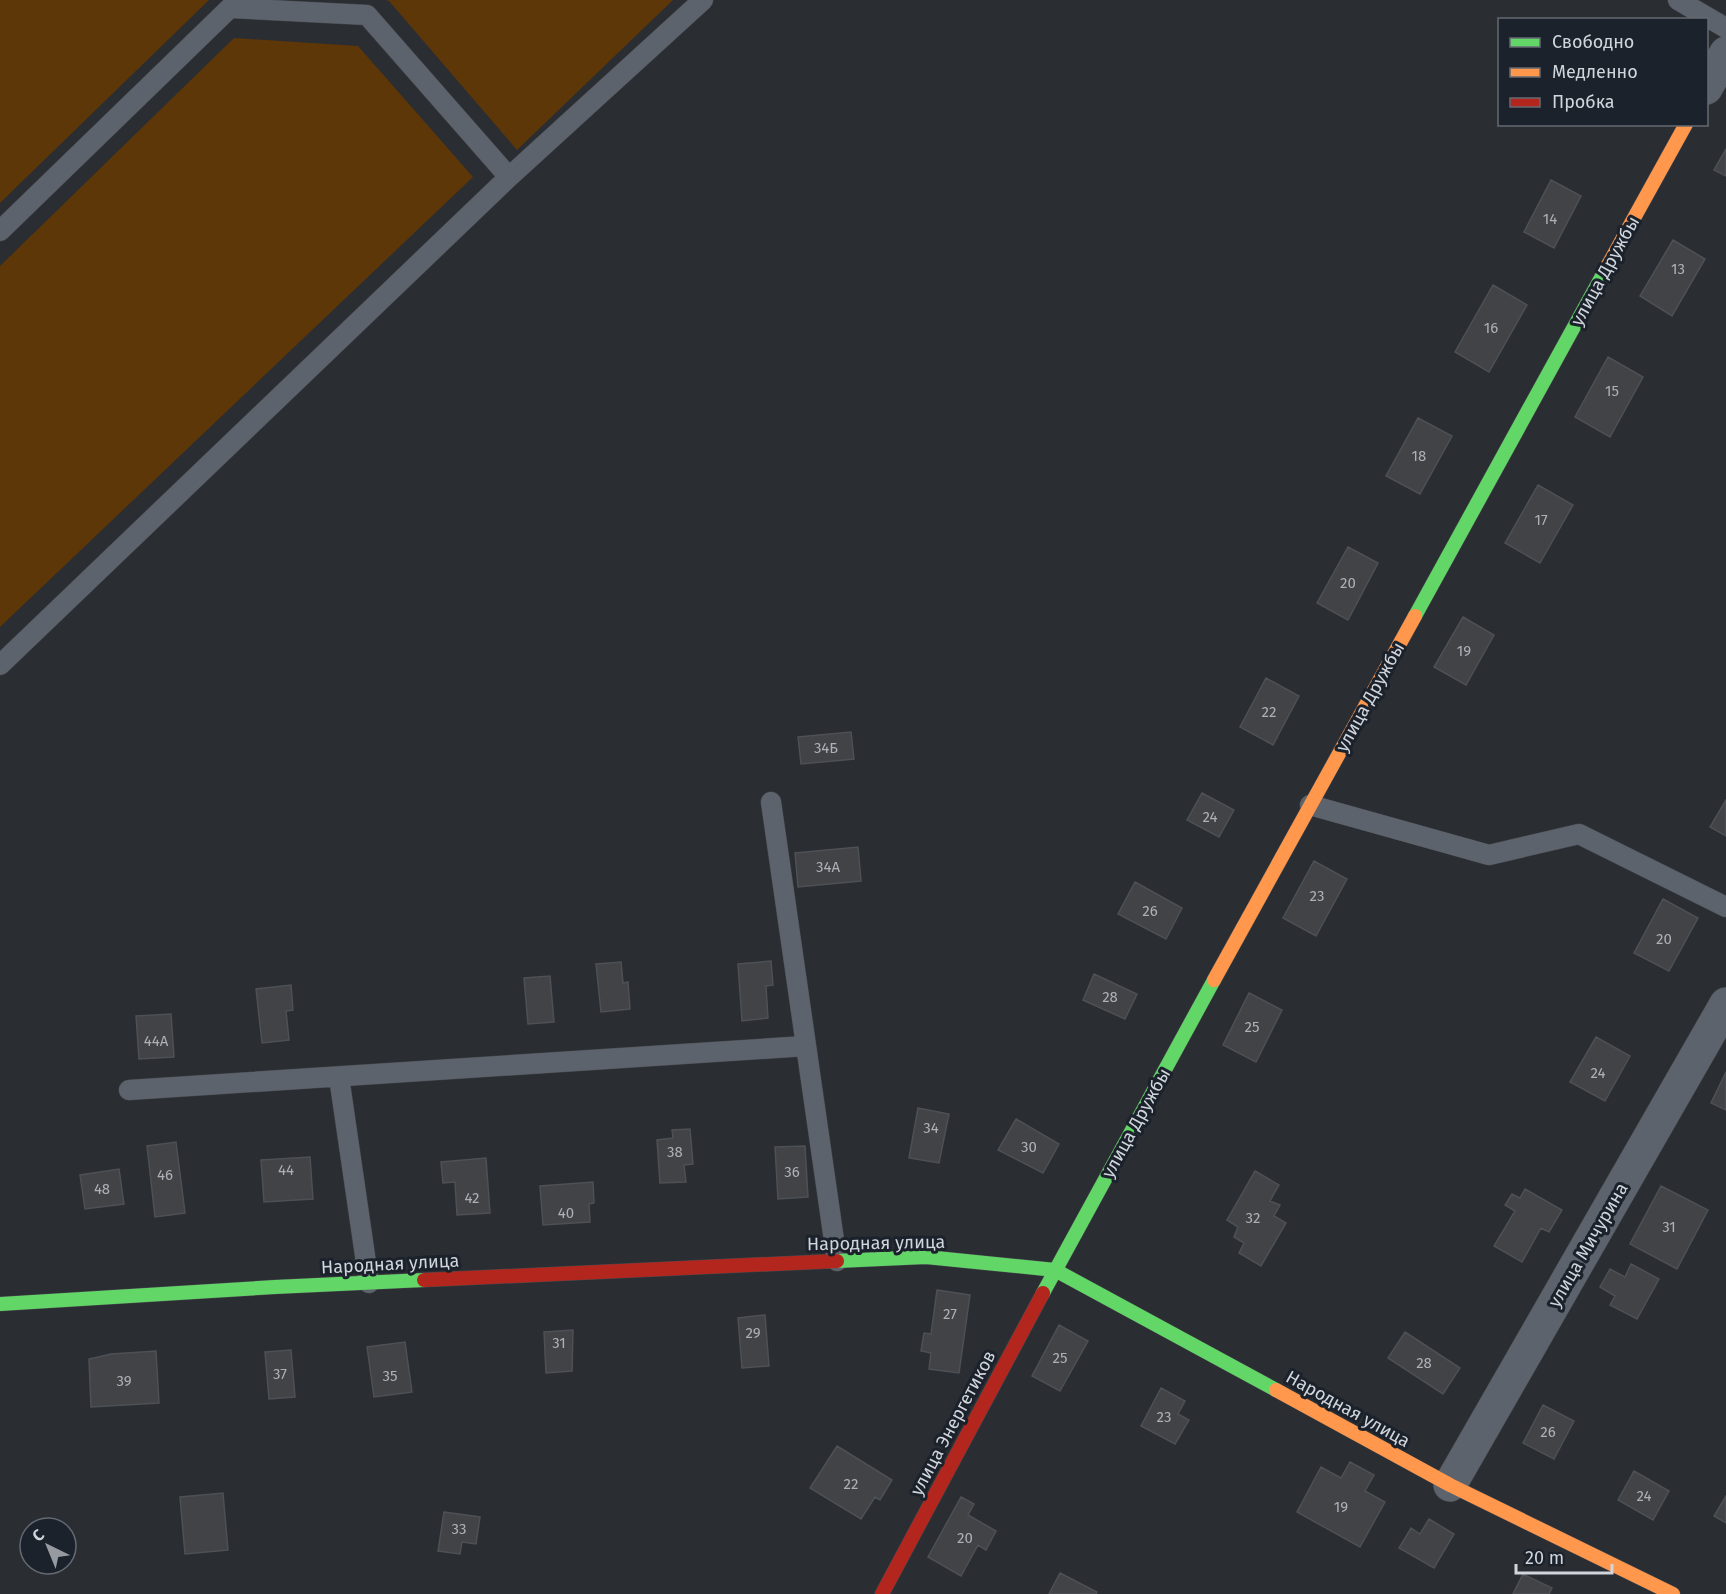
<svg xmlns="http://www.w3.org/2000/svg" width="1726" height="1594" font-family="'Fira Sans',sans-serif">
<rect width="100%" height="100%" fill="#2a2d32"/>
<!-- green -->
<path fill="#5d3707" d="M0,0H209L0,203Z
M385,0H673L517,150L389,1Z
M234,38L358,46L473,177L0,627V266Z"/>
<!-- building -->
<path fill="#414347" stroke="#4d5055" stroke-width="1.5" d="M1726,149V176L1714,170Z
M1551,180L1581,196L1554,248L1524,232Z
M1673,240L1705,259L1672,316L1640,296Z
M1493,285L1527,305L1489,372L1455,352Z
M1608,357L1643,377L1610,437L1575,417Z
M1418,418L1452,436L1420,494L1386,476Z
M1538,485L1573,505L1540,563L1505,543Z
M1348,547L1378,563L1348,620L1317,603Z
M1463,617L1494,635L1466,685L1434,667Z
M1266,678L1299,696L1273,745L1240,727Z
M851,732L854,759L801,764L798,737Z
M1202,793L1234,810L1219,837L1187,820Z
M1726,800V836L1710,827Z
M858,847L861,881L798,887L795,853Z
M1314,861L1347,879L1316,936L1283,918Z
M1135,882L1182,908L1166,939L1118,914Z
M1663,899L1698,918L1669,971L1634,953Z
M771,961L773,985L766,986L768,1018L742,1021L738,964Z
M621,962L623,983L628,982L630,1009L601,1012L596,964Z
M1094,974L1137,994L1125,1019L1083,1000Z
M550,976L554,1022L528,1024L524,978Z
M291,985L293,1010L286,1011L289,1040L262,1043L256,989Z
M1249,993L1282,1010L1256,1062L1223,1045Z
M171,1014L174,1057L139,1059L136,1016Z
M1596,1037L1630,1056L1605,1101L1570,1082Z
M1726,1072V1110L1711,1103Z
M918,1108L949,1114L939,1163L909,1158Z
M1016,1119L1059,1144L1043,1173L998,1150Z
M690,1129L693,1164L684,1165L686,1182L660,1183L657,1140L673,1138L672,1130Z
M176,1142L185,1213L155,1217L147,1146Z
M805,1146L808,1197L778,1199L775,1147Z
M310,1157L313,1199L264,1202L261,1160Z
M486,1158L490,1213L457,1215L455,1182L443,1183L441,1162Z
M119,1169L124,1204L85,1209L80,1175Z
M1255,1171L1279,1185L1270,1201L1280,1205L1274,1216L1286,1223L1261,1266L1239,1253L1244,1243L1234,1237L1238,1227L1227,1220Z
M593,1182L594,1203L589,1204L590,1222L543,1225L540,1186Z
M1661,1186L1708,1210L1677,1269L1630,1244Z
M1525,1189L1562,1210L1549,1232L1541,1228L1522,1262L1494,1246L1515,1211L1505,1205L1512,1194L1520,1198Z
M1631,1264L1659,1279L1637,1319L1610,1305L1615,1296L1600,1287L1610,1269L1625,1277Z
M937,1290L970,1295L959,1373L929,1369L931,1353L921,1351L924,1333L931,1334Z
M765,1315L769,1366L742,1368L738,1318Z
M1059,1325L1088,1341L1060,1391L1032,1376Z
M573,1330L572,1371L546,1373L544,1332Z
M1405,1332L1460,1368L1443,1394L1388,1358Z
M405,1342L412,1392L374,1397L367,1347Z
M291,1350L295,1397L269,1399L265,1352Z
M156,1351L159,1403L91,1407L89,1359L111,1354Z
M1161,1388L1185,1401L1178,1414L1189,1420L1175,1444L1141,1426Z
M1543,1405L1574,1421L1554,1459L1523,1443Z
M837,1446L892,1480L880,1500L875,1497L861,1519L810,1488Z
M1350,1462L1374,1475L1365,1491L1385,1502L1360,1547L1297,1512L1321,1467L1341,1478Z
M1634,1471L1669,1491L1653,1520L1618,1500Z
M223,1493L228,1550L185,1554L180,1497Z
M1726,1496V1523L1714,1516Z
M961,1497L974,1504L968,1515L996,1531L986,1550L978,1545L961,1576L928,1557Z
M444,1512L480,1517L476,1544L462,1542L460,1554L438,1551Z
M1429,1519L1454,1534L1434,1568L1399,1548L1411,1528L1420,1534Z
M1060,1573L1097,1592L1096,1594H1049Z
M1523,1574L1552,1588L1549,1594H1513Z"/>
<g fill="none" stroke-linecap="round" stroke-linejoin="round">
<defs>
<path id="lane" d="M1678,0L1726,28
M230,8L367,15L509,177
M0,231L238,0
M0,665L509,177L703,0
M771,802L837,1261
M1310,805L1489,855L1579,834L1726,907
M339,1077L369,1283
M129,1090L806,1046"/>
<path id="street" d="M1706,88L1726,53
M1450,1485L1726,1004"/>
<path id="fast" d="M1415,616L1608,265
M837,1261L926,1257L1055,1270L1276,1390
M1043,1293L1214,980
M0,1304L275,1287L424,1280"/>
<path id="slow" d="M1608,265L1686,124
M1214,980L1415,616
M1276,1390L1450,1485L1673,1594"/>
<path id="jam" d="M424,1280L837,1261
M882,1594L1043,1293"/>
</defs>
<!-- lane casing -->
<use href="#lane" stroke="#46484c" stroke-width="21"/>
<!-- street casing -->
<use href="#street" stroke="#46484c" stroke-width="34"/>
<!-- fast casing -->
<use href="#fast" stroke="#46484c" stroke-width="15"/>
<!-- slow casing -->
<use href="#slow" stroke="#46484c" stroke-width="15"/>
<!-- jam casing -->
<use href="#jam" stroke="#46484c" stroke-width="15"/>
<!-- lane -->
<use href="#lane" stroke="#5d636d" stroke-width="20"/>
<!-- street -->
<use href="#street" stroke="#5d636d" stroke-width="33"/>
<!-- fast -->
<use href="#fast" stroke="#63d668" stroke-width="14"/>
<!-- slow -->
<use href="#slow" stroke="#ff974d" stroke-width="14"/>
<!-- jam -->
<use href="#jam" stroke="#b3261e" stroke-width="14"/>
</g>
<g text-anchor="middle" stroke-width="6" stroke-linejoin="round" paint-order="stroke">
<!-- number labels -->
<g font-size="15" fill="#adb0b7">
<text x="1550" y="224">14</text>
<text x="1678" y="274">13</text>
<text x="1491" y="333">16</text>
<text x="1612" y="396">15</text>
<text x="1419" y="461">18</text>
<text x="1541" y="525">17</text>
<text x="1348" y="588">20</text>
<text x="1464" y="656">19</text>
<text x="1269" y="717">22</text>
<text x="826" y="753">34Б</text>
<text x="1210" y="822">24</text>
<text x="828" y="872">34А</text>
<text x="1317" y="901">23</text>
<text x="1150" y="916">26</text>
<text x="1664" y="944">20</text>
<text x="1110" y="1002">28</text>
<text x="1252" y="1032">25</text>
<text x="156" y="1046">44А</text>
<text x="1598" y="1078">24</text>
<text x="931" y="1133">34</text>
<text x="1029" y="1152">30</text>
<text x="675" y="1157">38</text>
<text x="286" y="1175">44</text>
<text x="792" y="1177">36</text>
<text x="165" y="1180">46</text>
<text x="102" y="1194">48</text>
<text x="472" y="1203">42</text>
<text x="566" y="1218">40</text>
<text x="1253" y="1223">32</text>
<text x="1669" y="1232">31</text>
<text x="950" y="1319">27</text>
<text x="753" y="1338">29</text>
<text x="559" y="1348">31</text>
<text x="1060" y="1363">25</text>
<text x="1424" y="1368">28</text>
<text x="280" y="1379">37</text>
<text x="390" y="1381">35</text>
<text x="124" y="1386">39</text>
<text x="1164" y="1422">23</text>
<text x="1548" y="1437">26</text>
<text x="851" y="1489">22</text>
<text x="1644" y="1501">24</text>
<text x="1341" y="1512">19</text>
<text x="459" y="1534">33</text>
<text x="965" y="1543">20</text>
</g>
<!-- street labels -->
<g font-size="18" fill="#d1d5dc" stroke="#1c222c">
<text transform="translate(1605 271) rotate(-61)" y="6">улица Дружбы</text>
<text transform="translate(1370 697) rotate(-61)" y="6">улица Дружбы</text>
<text transform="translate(1136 1123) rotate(-61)" y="6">улица Дружбы</text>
<text transform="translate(876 1243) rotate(-1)" y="6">Народная улица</text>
<text transform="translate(1588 1245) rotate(-60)" y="6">улица Мичурина</text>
<text transform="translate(390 1264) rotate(-3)" y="6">Народная улица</text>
<text transform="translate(1348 1409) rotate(29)" y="6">Народная улица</text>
<text transform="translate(953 1423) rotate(-62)" y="6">улица Энергетиков</text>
</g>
</g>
<!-- legend -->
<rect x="1498" y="18" width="210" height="108" fill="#1c222c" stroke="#646a72" stroke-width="1.5"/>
<rect x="1510" y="38" width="30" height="9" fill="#63d668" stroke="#646a72" stroke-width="1.5"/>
<text x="1552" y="48" font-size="18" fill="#d1d5dc">Свободно</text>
<rect x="1510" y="68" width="30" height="9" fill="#ff974d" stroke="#646a72" stroke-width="1.5"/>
<text x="1552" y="78" font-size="18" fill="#d1d5dc">Медленно</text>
<rect x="1510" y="98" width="30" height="9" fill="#b3261e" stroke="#646a72" stroke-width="1.5"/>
<text x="1552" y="108" font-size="18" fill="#d1d5dc">Пробка</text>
<!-- north arrow -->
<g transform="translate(48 1546) rotate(317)"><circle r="28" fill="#1c222c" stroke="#646a72" stroke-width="1.5"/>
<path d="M0-4.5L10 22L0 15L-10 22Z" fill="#979aa0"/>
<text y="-9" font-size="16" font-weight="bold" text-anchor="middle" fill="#d1d5dc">С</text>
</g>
<!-- scale -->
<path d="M1516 1564v9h96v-9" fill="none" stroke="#d1d5dc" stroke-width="3"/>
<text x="1525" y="1564" font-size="18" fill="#d1d5dc" stroke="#1c222c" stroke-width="4.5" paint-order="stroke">20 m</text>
</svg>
